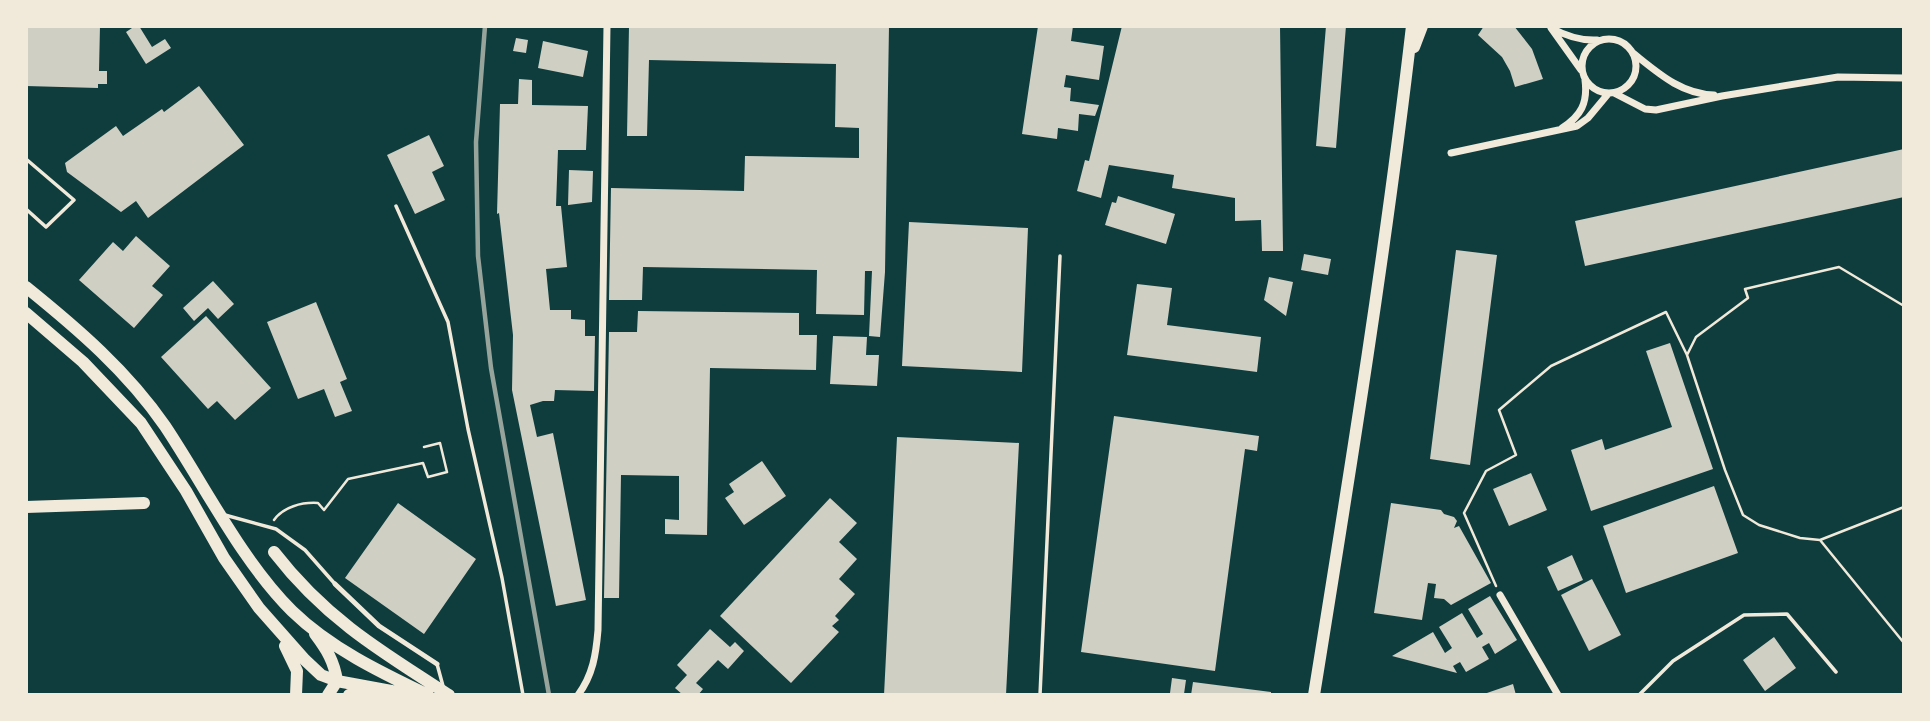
<svg xmlns="http://www.w3.org/2000/svg" width="1930" height="721" font-family="'Alegreya Sans',sans-serif">
<rect width="100%" height="100%" fill="#0f3d3e"/>
<!-- building -->
<path fill="#cfcfc3" d="M26,26H100L99,71H107V84H98V88L26,86Z
M135,26H139L152,47L165,39L171,48L146,64L126,32Z
M629,26H889L885,272L880,337L869,336L872,271H865L864,315L816,314L817,270L643,267L642,300H609L611,188L744,191L745,156L859,158V128L835,127L836,64L649,60L647,136H627Z
M1038,26H1073L1071,41L1104,46L1099,80L1066,75L1064,87L1071,88L1070,101L1099,105L1095,116L1079,114L1078,131L1058,128L1057,139L1022,134Z
M1122,26H1280L1283,251H1262L1261,220L1235,221V198L1172,188L1174,175L1109,165L1101,198L1077,191L1085,160L1089,161Z
M1326,26H1346L1336,148L1316,146Z
M1484,26H1514L1532,49L1543,79L1515,87L1510,71L1502,57L1478,35Z
M516,38L528,40L526,53L513,51Z
M543,41L588,51L583,77L538,68Z
M519,79L532,80V105L588,106L586,150H558L556,206H561L567,267L546,269L550,310H571V319L585,320V336H595L594,391L555,390L554,401H543L530,405L537,437L553,433L586,600L556,606L512,390L513,335L499,213L497,214L500,104H518Z
M199,86L244,145L148,218L136,201L121,212L67,172L65,163L116,126L123,136L162,109L164,112Z
M429,135L444,166L432,172L445,200L415,214L387,155Z
M1904,149V197L1585,266L1575,221Z
M569,170L593,171L592,202L568,205Z
M1118,196L1175,214L1166,244L1105,225L1112,202L1116,203Z
M909,222L1028,228L1022,372L902,366Z
M136,236L170,266L152,286L163,295L134,328L79,280L113,242L123,251Z
M1456,250L1497,255L1470,465L1430,459Z
M1304,254L1331,259L1328,275L1301,270Z
M1269,277L1293,282L1286,316L1264,300Z
M213,281L234,304L218,319L208,308L194,321L183,308Z
M1137,284L1172,288L1167,325L1261,337L1257,372L1127,355Z
M316,302L347,379L340,382L352,411L335,417L324,389L298,399L267,322Z
M638,311L799,313V335H817L816,370L710,368L707,535L665,534V519L679,520V476L621,475L619,598H604L609,332H637Z
M206,316L271,388L235,420L217,401L208,409L161,357Z
M833,336L867,337L866,355H879L877,386L830,384Z
M1670,343L1713,469L1591,511L1571,450L1602,439L1605,450L1672,427L1646,351Z
M1114,416L1259,436L1257,451L1245,449L1215,671L1081,652Z
M897,437L1019,443L1006,695H884Z
M762,461L786,496L744,525L725,498L734,492L729,484Z
M1531,473L1547,510L1509,526L1493,489Z
M1714,486L1738,553L1626,593L1603,526Z
M830,498L857,523L839,542L857,559L839,579L855,594L835,616L839,620L832,626L839,632L791,683L720,616Z
M398,503L476,559L424,634L345,578Z
M1391,503L1441,510L1444,514L1454,517L1457,521L1454,528L1459,526L1491,583L1451,605L1444,599L1434,598L1436,584L1428,583L1422,620L1374,613Z
M1572,555L1583,580L1558,591L1547,567Z
M1592,579L1621,635L1589,651L1561,595Z
M1490,596L1517,640L1495,654L1489,643L1482,647L1489,659L1466,672L1460,662L1453,666L1457,673L1392,656L1433,632L1445,653L1452,648L1439,627L1462,613L1477,638L1483,634L1468,609Z
M710,629L730,647L735,642L744,651L728,669L718,660L696,683L703,689L698,695H683L675,688L687,675L677,665Z
M1774,637L1796,668L1765,691L1743,660Z
M1172,678L1186,680L1184,694L1170,693Z
M1193,682L1271,692V695H1191Z
M1513,684L1516,695H1484V694Z"/>
<g fill="none" stroke-linecap="round" stroke-linejoin="round">
<!-- path -->
<path stroke="#f1e9da" stroke-width="2.5" d="M1904,306L1839,267L1745,289L1748,298L1696,337L1687,355L1725,470L1743,515L1759,525L1800,538L1820,540L1904,507
M274,520C283,507 302,502 318,503L324,510L348,479L423,463L428,477L447,472L440,443L424,447
M1820,540L1904,643
M1496,586L1464,513L1486,471L1516,455L1499,410L1551,366L1666,312L1687,355"/>
<!-- service -->
<path stroke="#f1e9da" stroke-width="3.5" d="M26,159L74,200L46,227L26,209
M396,206L448,322L468,429L502,578L523,695
M225,515L276,529L305,550L335,584
M437,664L443,686
M1040,695L1060,256
M1639,695L1673,661L1744,615L1787,614L1836,672"/>
<!-- pedestrian -->
<path stroke="#f1e9da" stroke-width="5" d="M335,584L379,626L437,664"/>
<!-- minor -->
<path stroke="#f1e9da" stroke-width="7" d="M1582 66a27 27 0 1 1 54 0a27 27 0 1 1-54 0Z
M1633,53C1658,73 1681,94 1714,95
M1581,70L1551,28C1566,36 1580,41 1597,40
M1614,93L1645,109L1656,110L1722,96L1838,77L1904,78
M1562,128C1581,116 1588,103 1585,80
M1451,153L1577,126L1588,118L1608,94
M1500,595L1558,695
M578,695C593,675 596,654 598,630L607,26"/>
<!-- primary -->
<path stroke="#f1e9da" stroke-width="12" d="M1414,47L1422,26
M26,287C78,329 127,371 165,426C205,486 241,560 292,611C330,648 380,672 428,695
M26,313L83,362L141,423L186,491L224,558L259,608L305,660L321,675L337,681L413,695
M26,507L144,503
M274,552C325,618 380,651 449,695
M315,634C327,650 334,661 337,681L328,695
M285,646L297,671L296,695
M349,695L373,692
M1314,695C1350,472 1386,250 1412,26"/>
<!-- rail -->
<path stroke="#97a49c" stroke-width="4.5" d="M485,26L476,142L478,256L491,368L549,695"/>
</g>
<!-- border -->
<rect width="1930" height="721" fill="none" stroke="#f1e9da" stroke-width="56"/>
</svg>
